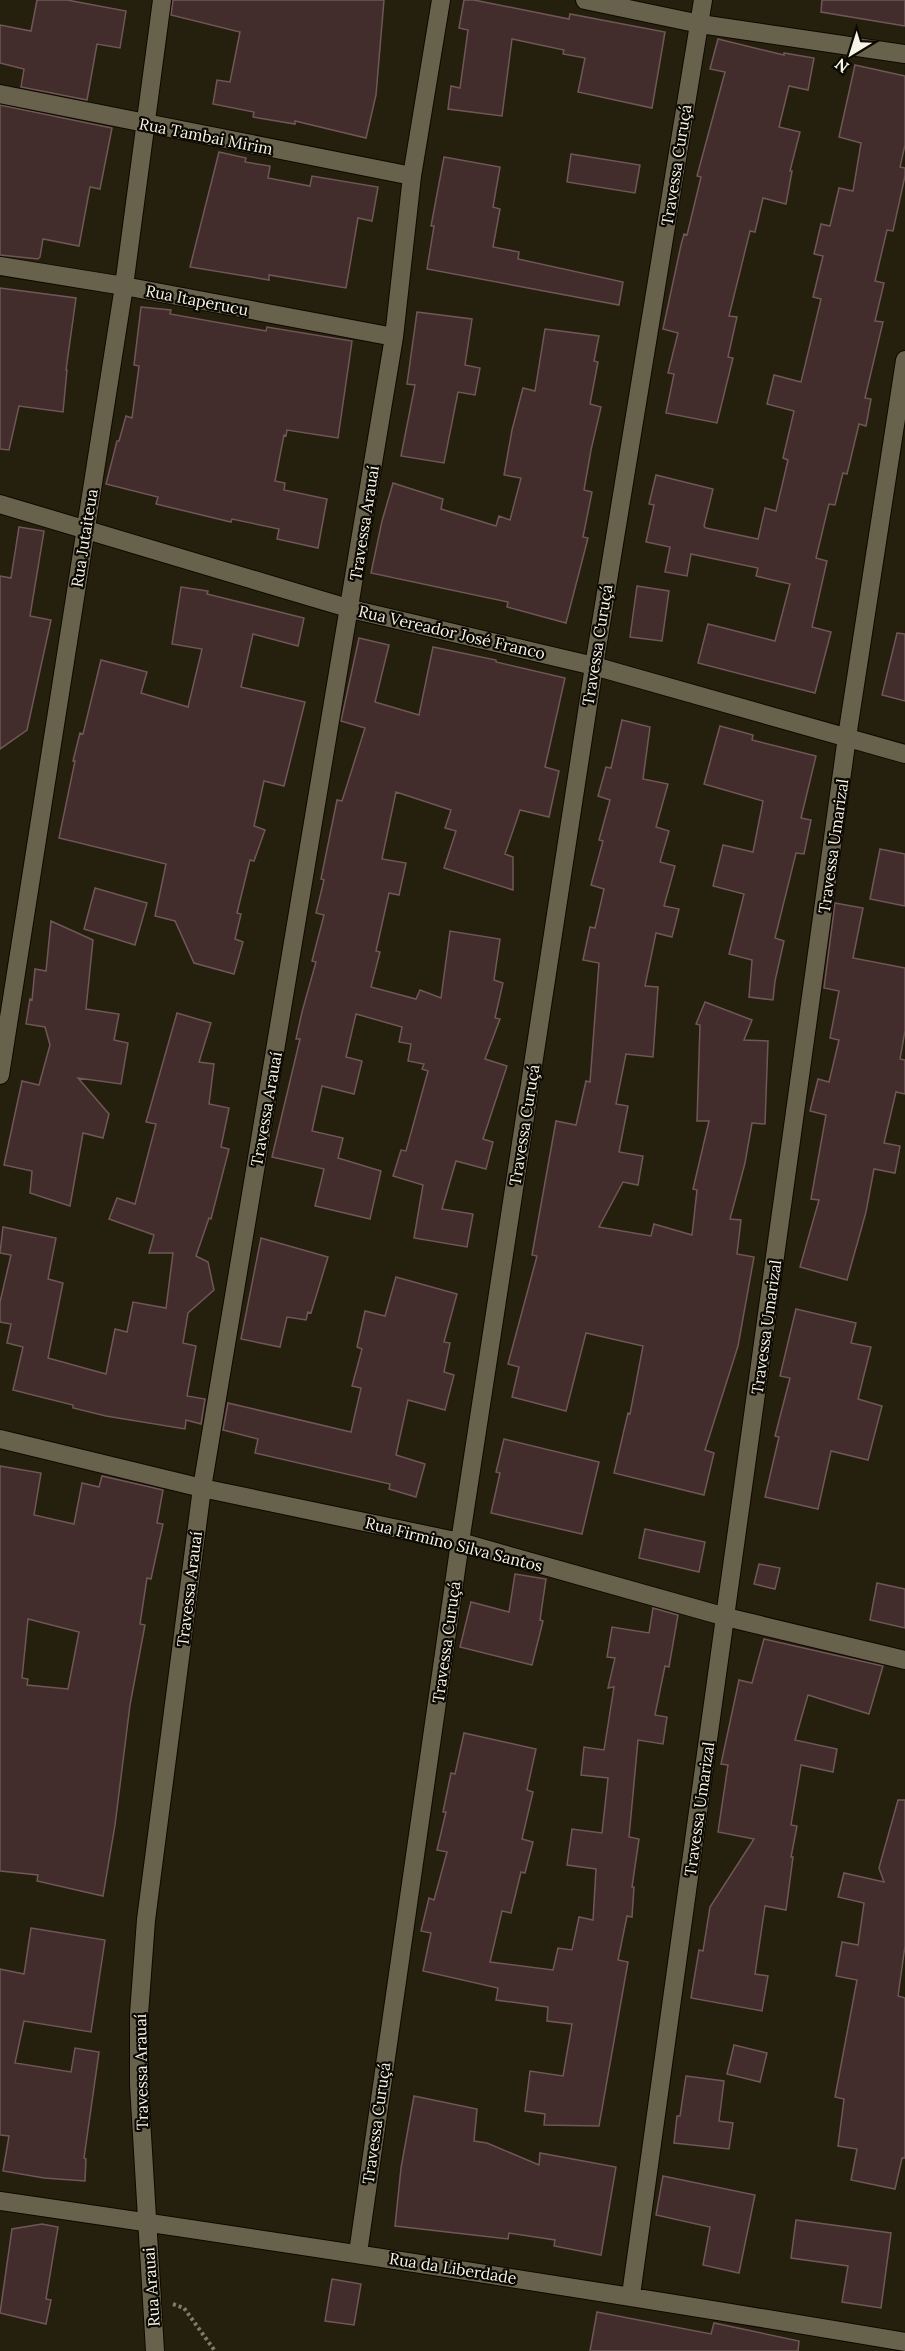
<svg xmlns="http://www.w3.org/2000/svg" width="905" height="2351" font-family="Lora,serif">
<rect width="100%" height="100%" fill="#251f0d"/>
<!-- building -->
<path fill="#422d2c" stroke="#705757" stroke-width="1.5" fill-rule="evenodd" d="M37,0H67L126,11L120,48L97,44L87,100L21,87L24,69L0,63V25L31,31Z
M173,0H384L376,95L366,138L295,121V124L253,117L254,112L213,104L217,80L230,82L240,32L171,15Z
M464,0H474L569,19L570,14L665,32L652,108L578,92L585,58L563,54L564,50L512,39L502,116L448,109L451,86L460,88L468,30L459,28Z
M822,0H905V26L821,12Z
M718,39L784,55V53L814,58L808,90L789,86L779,127L800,132L790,171H792L786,204L763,198L755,232L750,231L729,316L737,317L728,357L733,358L717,423L666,413L674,374L668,373L678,333L663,329L681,245L684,234L687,235L701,177L697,176L725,72L710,69Z
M855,65L905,76V145L900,167L905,168V176L893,231L887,230L875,281L884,283L875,321L883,322L865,398L871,399L866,426L859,424L847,474L843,473L835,505L829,504L816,558L827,561L812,627L831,632L815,693L698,663L708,624L775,641L790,584L756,576L758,568L691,554L687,576L665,572L670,547L646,542L654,505L649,504L656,475L713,489L704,526L706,528L758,539L765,508L776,511L788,460L783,458L794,411L767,404L774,375L801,382L821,299L813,297L823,256L814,254L821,224L830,226L839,188L853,191L861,143L839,137Z
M0,105L112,128L100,189L90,187L79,246L43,239L40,257L38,259L0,255Z
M219,152L246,158L245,162L270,166L268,178L310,186L312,176L378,187L372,221L358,218L346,288L269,275V280L190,267Z
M571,154L640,165L635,193L567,182Z
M444,157L500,167L493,207L500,209L493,247L519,252L518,259L623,282L619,305L427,269L434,226H431Z
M0,288L76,298L66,370H67L63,412L19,406L9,450L0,449Z
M141,307L171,310L170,314L266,331L267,327L352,341L338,438L287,430L286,436L284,435L275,481L285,483L284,490L327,499L318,548L277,539L279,529L232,519L231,522L156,504L158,497L106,484L117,441H119L126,416L132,418L139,366L134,365Z
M417,312L472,319L465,365L480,368L475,395L458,392L444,463L401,456L415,385L407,384Z
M545,329L599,336L594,361L598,362L590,404L601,407L591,450L584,490L592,492L583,537L588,538L566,623L507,607L508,602L371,573L382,521L393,483L443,499L441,509L496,526L499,516L510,520L521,478L504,475L512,430L523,388L535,391Z
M19,527L44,531L30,616L51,620L27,730L0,749V576L11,578Z
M637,586L669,591L662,641L630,637Z
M181,587L208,591L207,594L304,618L298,646L253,634L241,687L305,702L284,786L264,781L254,826L265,830L254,861L250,860L237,913L241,914L235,939L243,942L234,974L194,963L175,921L155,916L166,864L59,838L75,761H73L80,733L83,734L101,660L147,672L141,693L188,707L202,649L172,644Z
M897,633L905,634V701L882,695Z
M359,638L389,645L375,702L419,715L433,647L496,660V662L565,678L545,767L559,771L549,817L520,810L505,854L513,857V890L444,868L456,831L445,828L451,810L396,792L382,859L406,863L399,895L389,893L376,951L380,952L371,987L416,999L420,990L441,998L450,931L500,939L494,980L503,983L495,1018L500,1019L485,1059L507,1066L483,1139L493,1142L486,1169L456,1161L442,1209L473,1214L467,1247L414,1238L423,1185L393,1176L401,1150L406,1151L428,1071L422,1069L424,1064L408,1061L411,1044L399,1042L402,1027L356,1014L346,1057L362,1061L354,1094L322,1086L312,1131L343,1138L338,1158L381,1171L370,1219L315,1206L324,1169L272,1157L300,1039H296L302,1012L316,962L312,961L324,915L316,913L324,880L321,879L337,800L342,801L365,728L341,721Z
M622,720L650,727L643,779L668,784L656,827L669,831L660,862L675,866L664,906L679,909L672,937L656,933L645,986L658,987L653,1057L626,1054L616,1104L628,1106L619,1152L643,1156L638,1185L623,1182L599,1227L651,1236L654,1224L692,1235L697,1190L693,1189L709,1121H697L700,1025L696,1024L705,1002L752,1020L744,1040L768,1041L765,1124L752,1123L745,1163L730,1219L741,1220L737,1254L754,1257L738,1346L705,1450L714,1453L704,1495L614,1473L628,1413L630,1414L643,1346L586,1333L566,1411L512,1397L519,1367L508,1364L537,1256L532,1255L556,1121L576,1125L586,1081L590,1082L599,963L583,960L590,927L595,928L604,889L591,885L603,841L599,840L610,800L598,796L606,767L611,768Z
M720,726L753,735L752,740L816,756L801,818L811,820L804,854L796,853L775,938L784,941L775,981L773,1000L749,997L752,960L729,954L744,894L713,886L723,845L753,852L763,801L704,784Z
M880,849L905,854V906L870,899Z
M95,888L147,903L135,945L84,929Z
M835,903L863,908L853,958L905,968V1031L900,1059L905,1060V1094L896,1092L884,1143L900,1146L895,1173L874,1169L866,1212L847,1280L800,1267L819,1200L811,1199L826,1115L810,1111L818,1079L829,1082L839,1040L830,1038L839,991L824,988Z
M51,921L93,940L86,1009L119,1014L114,1040L128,1043L121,1084L78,1078L109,1114L103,1138L83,1133L70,1206L30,1193L32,1171L4,1165L22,1081L39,1085L50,1045L45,1027L26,1024L30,999L32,1000L35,969L46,971Z
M177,1013L211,1023L199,1062L214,1064L209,1104L229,1108L221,1147L229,1149L211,1219L209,1218L196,1256L208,1262L214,1290L188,1313L183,1343L196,1346L187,1396L205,1399L201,1424L186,1420L185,1429L106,1416L73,1408V1405L13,1390L23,1347L7,1343L11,1324L0,1322V1302L11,1255L0,1253L3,1227L56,1238L48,1279L63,1283L48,1358L106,1374L115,1329L127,1332L133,1302L166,1308L173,1253H149L154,1235L109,1219L117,1198L135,1204L156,1124L146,1122Z
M261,1238L328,1257L311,1313L308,1312L306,1320L287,1317L280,1347L241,1339Z
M396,1277L457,1294L444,1342L450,1343L444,1372L454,1375L445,1410L408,1400L396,1455L425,1464L416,1497L389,1489L390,1484L255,1453L258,1439L223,1430L228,1403L351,1432L361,1388L352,1386L362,1349L357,1347L365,1311L385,1316Z
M796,1309L856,1323L851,1343L871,1347L858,1399L882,1406L868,1460L831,1451L818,1509L765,1497L779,1437L775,1436L790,1378L780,1376Z
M504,1439L599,1462L582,1534L491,1513L500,1473L496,1472Z
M0,1466L41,1473L34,1515L74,1524L82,1483L99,1487L102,1476L163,1490L157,1523L163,1524L151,1579L147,1578L140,1624L145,1625L130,1705L115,1825L103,1896L37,1881L38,1875L0,1871ZM28,1619L79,1632L68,1689L27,1685L28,1679L22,1678Z
M645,1529L705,1542L699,1572L639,1558Z
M759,1564L780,1568L775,1589L754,1584Z
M515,1574L546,1579L540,1620L543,1621L532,1665L460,1647L471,1602L509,1612Z
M877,1583L905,1589V1628L870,1620Z
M653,1608L678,1615L669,1667L665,1666L655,1715L667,1717L663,1744L638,1740L629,1837L639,1839L632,1887H634L632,1917L627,1916L618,1960L628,1962L599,2126L544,2125L545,2114L525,2111L530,2071L563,2076L572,2024L547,2021L548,2007L496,2000L498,1988L423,1971L431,1933L421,1931L429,1898L434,1900L447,1852L437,1850L446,1812H443L451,1773L455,1774L464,1733L536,1749L527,1790L533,1792L522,1839L533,1842L525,1873L521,1872L511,1913L502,1911L490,1962L553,1970L558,1948L572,1950L579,1917L593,1920L596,1869L567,1865L572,1829L602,1833L608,1778L581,1775L584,1747L604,1750L614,1687L608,1688L615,1658L607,1657L612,1627L649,1633Z
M764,1639L883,1666L869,1714L808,1695L795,1740L837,1749L833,1772L801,1765L791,1825L797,1826L791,1857H793L786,1910L765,1906L755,1974L768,1976L762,2011L691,1998L699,1950L703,1951L710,1907L754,1839L718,1832L728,1765L721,1764L739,1680L752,1683Z
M898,1800H905V1946L898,1996L905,1998V2158H902L895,2189L851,2180L857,2149L838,2146L844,2099L835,2097L857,1980L836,1976L842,1942L858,1945L864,1903L838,1897L844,1873L884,1882L879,1868Z
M31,1928L105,1940L91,2032L24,2021L15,2063L71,2072L75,2048L99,2052L84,2158L86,2159L85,2181L44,2178L3,2171L9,2136L0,2135V1969L24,1974Z
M734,2045L767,2053L760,2082L727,2074Z
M686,2076L724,2081L719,2121L733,2123L729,2149L674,2143L677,2116H680Z
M414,2096L477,2109L474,2141L487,2143L539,2165L540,2153L616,2167L601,2255L554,2246L555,2240L509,2233L508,2239L395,2226L401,2168Z
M663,2176L755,2195L739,2273L703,2265L710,2227L656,2215Z
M796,2220L891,2233L881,2308L842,2302L848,2266L791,2258Z
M42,2224L58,2227L46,2299L51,2300L46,2324L0,2313L12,2229Z
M332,2279L361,2284L354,2325L325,2321Z
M597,2312L711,2334L714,2323L799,2341L798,2351H590Z"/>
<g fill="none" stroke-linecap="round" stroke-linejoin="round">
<defs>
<path id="minor" d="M585,0L700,24L905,54
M0,94L412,176
M0,266L124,286L394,337
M0,504L351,609L594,666L905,754
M0,1075L124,286L162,0
M0,1439L202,1488L460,1542L726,1617L905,1660
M0,2201C302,2245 604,2291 905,2342
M358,2253L460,1542L594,666L703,0
M631,2295L847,737L905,360
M155,2351L139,2085V2014L146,1920L202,1488L394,337L412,176L441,0"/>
</defs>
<!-- minor casing -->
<use href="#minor" stroke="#0e0900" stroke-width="20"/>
<!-- path -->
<path stroke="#7f7a6b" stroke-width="4" stroke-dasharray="3 3" stroke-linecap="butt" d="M173,2304L184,2308L215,2351"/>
<!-- minor -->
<use href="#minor" stroke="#68624d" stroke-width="18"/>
</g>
<g text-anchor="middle" stroke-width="4.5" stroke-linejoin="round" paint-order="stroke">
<!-- street labels -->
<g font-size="16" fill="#f6f3e7" stroke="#0c0903">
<text transform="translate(206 136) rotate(11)" y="6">Rua Tambai Mirim</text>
<text transform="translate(676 165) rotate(-81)" y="6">Travessa Curuçá</text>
<text transform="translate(197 300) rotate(11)" y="6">Rua Itaperucu</text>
<text transform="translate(364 523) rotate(-81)" y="6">Travessa Arauaí</text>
<text transform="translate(84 538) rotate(-81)" y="6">Rua Jutaiteua</text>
<text transform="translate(452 632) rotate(13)" y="6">Rua Vereador José Franco</text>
<text transform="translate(597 645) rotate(-81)" y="6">Travessa Curuçá</text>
<text transform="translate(833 846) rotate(-82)" y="6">Travessa Umarizal</text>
<text transform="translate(266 1109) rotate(-80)" y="6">Travessa Arauaí</text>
<text transform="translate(524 1125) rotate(-81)" y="6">Travessa Curuçá</text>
<text transform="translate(766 1327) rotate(-82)" y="6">Travessa Umarizal</text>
<text transform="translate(454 1544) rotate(14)" y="6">Rua Firmino Silva Santos</text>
<text transform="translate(189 1589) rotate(-83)" y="6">Travessa Arauaí</text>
<text transform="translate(446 1642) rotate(-82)" y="6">Travessa Curuçá</text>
<text transform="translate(699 1809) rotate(-82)" y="6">Travessa Umarizal</text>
<text transform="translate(141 2072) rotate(-91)" y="6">Travessa Arauaí</text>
<text transform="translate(376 2123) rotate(-82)" y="6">Travessa Curuçá</text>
<text transform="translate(453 2268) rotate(9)" y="6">Rua da Liberdade</text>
<text transform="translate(151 2287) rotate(-94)" y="6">Rua Arauai</text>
</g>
</g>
<!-- north arrow -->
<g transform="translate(851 54) rotate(218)" stroke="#0c0903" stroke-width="4.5" paint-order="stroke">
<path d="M0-4.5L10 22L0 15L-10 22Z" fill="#f6f3e7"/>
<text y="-9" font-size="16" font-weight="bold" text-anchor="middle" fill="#f6f3e7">N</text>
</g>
</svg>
